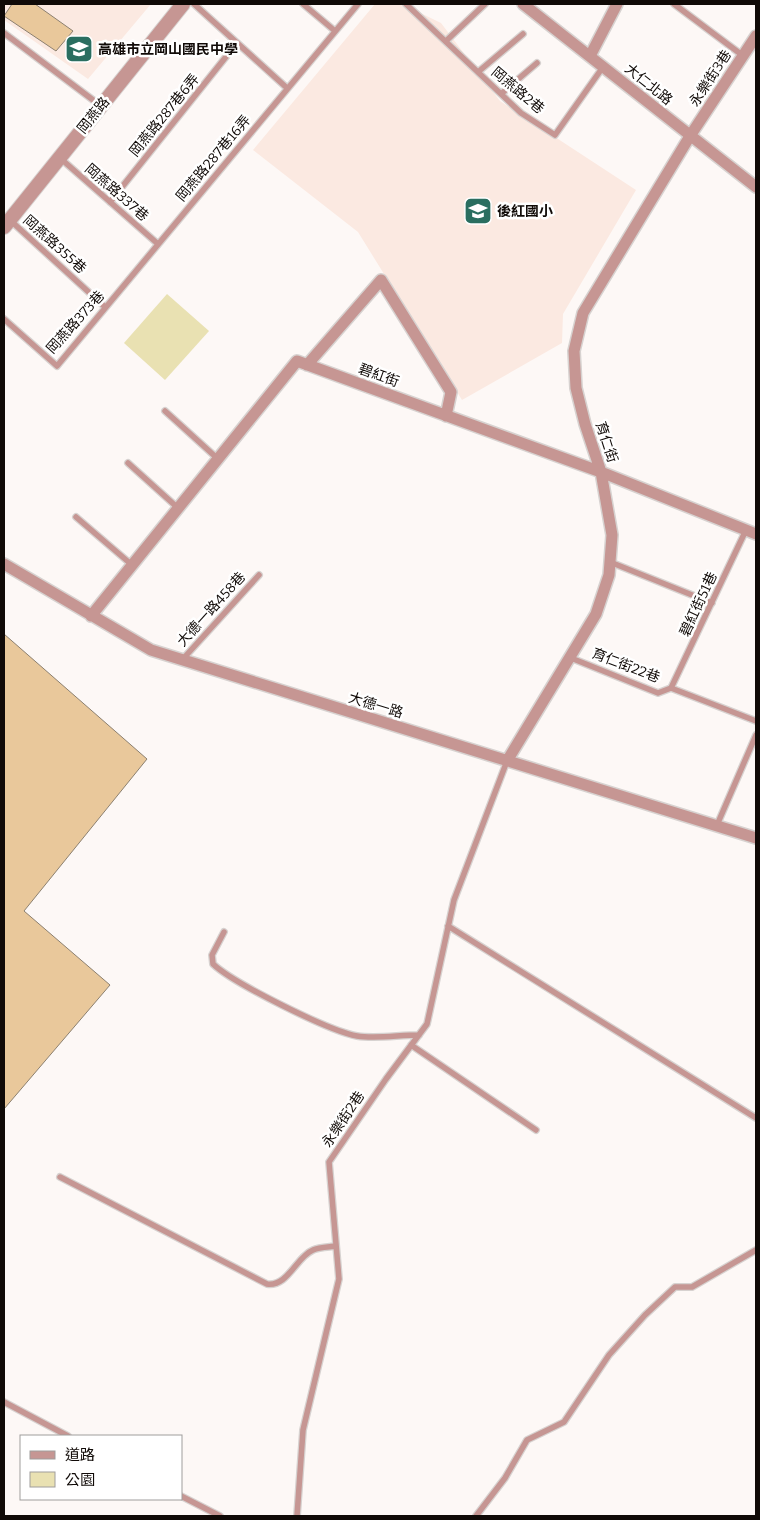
<svg xmlns="http://www.w3.org/2000/svg" width="760" height="1520" font-family="Bitter,'Noto Sans TC',serif">
<rect width="100%" height="100%" fill="#fdf8f6"/>
<!-- built -->
<path fill="#fbe9e1" d="M4,4H151L88,79L4,20Z
M375,4H402L441,23L500,101L636,190L563,314L562,343L462,400L358,232L253,150Z"/>
<!-- green -->
<path fill="#e9e1b2" d="M167,294L209,331L165,380L124,343Z"/>
<!-- building -->
<path fill="#e9c89b" stroke="#8c8070" d="M12,4H35L73,31L56,51L4,16Z
M4,634L147,759L24,911L110,985L4,1109Z"/>
<g fill="none" stroke-linecap="round" stroke-linejoin="round">
<defs>
<path id="service" d="M194,4L287,88
M303,4L335,31
M406,4L521,113L555,135L603,67
M674,4L742,55
M4,33L101,106
M446,41L485,4
M478,72L523,34
M501,94L537,63
M60,158L158,244
M110,202L237,43
M11,221L105,307
M4,319L57,366L358,4
M165,411L218,459
M128,463L178,508
M76,517L132,565
M610,562L712,603
M571,658L658,693L671,688L746,530
M182,660L259,575
M671,688L756,721
M717,825L756,735
M448,926L756,1118
M224,932L212,955L213,964C233,983 329,1031 357,1036C376,1039 399,1035 419,1035
M411,1045L536,1130
M60,1177L267,1284C288,1287 296,1257 313,1250C319,1247 329,1247 336,1246
M4,1402L68,1436
M181,1496L220,1516
M297,1516L303,1430L339,1279L329,1162L386,1079L427,1024L454,900L507,761
M476,1516L505,1478L527,1440L564,1422L609,1355L645,1315L675,1287H692L756,1250"/>
<path id="minor" d="M523,4L756,187
M590,56L617,4
M307,365L381,280L451,392L446,416
M4,564L151,650L756,838
M91,616L297,361L601,472L756,534
M507,761L596,614L609,575L612,535L601,472L585,424L576,388L574,351L583,313L690,136L756,36"/>
<path id="tertiary" d="M4,227L183,4"/>
</defs>
<!-- service casing -->
<use href="#service" stroke="#d7d2d0" stroke-width="8"/>
<!-- minor casing -->
<use href="#minor" stroke="#d7d2d0" stroke-width="14"/>
<!-- tertiary casing -->
<use href="#tertiary" stroke="#d7d2d0" stroke-width="16"/>
<!-- service -->
<use href="#service" stroke="#c69693" stroke-width="5.5"/>
<!-- minor -->
<use href="#minor" stroke="#c69693" stroke-width="11"/>
<!-- tertiary -->
<use href="#tertiary" stroke="#c69693" stroke-width="14"/>
</g>
<!-- icons -->
<defs>
<symbol id="school-square" viewBox="-11 -11 22 22"><rect x="-9" y="-9" width="18" height="18" rx="4" fill="#2a6e60" stroke="#fff"/><path d="M0-5L7-2L0 1L-7-2ZM-4 1L0 2.5L4 1V4Q0 6-4 4Z" fill="#fff"/></symbol>
</defs>
<g fill-rule="evenodd">
<use href="#school-square" x="63" y="33" width="32" height="32"/>
<use href="#school-square" x="462" y="195" width="32" height="32"/>
</g>
<g text-anchor="middle" stroke-width="5" stroke-linejoin="round" paint-order="stroke">
<!-- poi labels -->
<g font-size="14" font-weight="bold" fill="#100a07" stroke="#fff" text-anchor="start">
<text x="98" y="54">高雄市立岡山國民中學</text>
<text x="497" y="216">後紅國小</text>
</g>
<!-- street labels -->
<g font-size="14" fill="#100a07" stroke="#fff">
<text transform="translate(710 78) rotate(-57)" y="5">永樂街3巷</text>
<text transform="translate(649 84) rotate(39)" y="5">大仁北路</text>
<text transform="translate(518 90) rotate(40)" y="5">岡燕路2巷</text>
<text transform="translate(93 115) rotate(-51)" y="5">岡燕路</text>
<text transform="translate(164 115) rotate(-51)" y="5">岡燕路287巷6弄</text>
<text transform="translate(213 158) rotate(-50)" y="5">岡燕路287巷16弄</text>
<text transform="translate(117 192) rotate(41)" y="5">岡燕路337巷</text>
<text transform="translate(55 244) rotate(42)" y="5">岡燕路355巷</text>
<text transform="translate(75 322) rotate(-48)" y="5">岡燕路373巷</text>
<text transform="translate(379 375) rotate(20)" y="5">碧紅街</text>
<text transform="translate(607 442) rotate(72)" y="5">育仁街</text>
<text transform="translate(698 604) rotate(-65)" y="5">碧紅街51巷</text>
<text transform="translate(211 609) rotate(-48)" y="5">大德一路458巷</text>
<text transform="translate(626 665) rotate(21)" y="5">育仁街22巷</text>
<text transform="translate(376 705) rotate(17)" y="5">大德一路</text>
<text transform="translate(343 1119) rotate(-56)" y="5">永樂街2巷</text>
</g>
</g>
<!-- border -->
<rect width="760" height="1520" fill="none" stroke="#100a07" stroke-width="10"/>
<!-- legend -->
<rect x="20" y="1435" width="162" height="65" fill="#ffffff" stroke="#9f9d9c"/>
<rect x="30" y="1451" width="25" height="8" fill="#c69693" stroke="#9f9d9c"/>
<text x="65" y="1460" font-size="15" fill="#100a07">道路</text>
<rect x="30" y="1472" width="25" height="15" fill="#e9e1b2" stroke="#9f9d9c"/>
<text x="65" y="1485" font-size="15" fill="#100a07">公園</text>
</svg>
